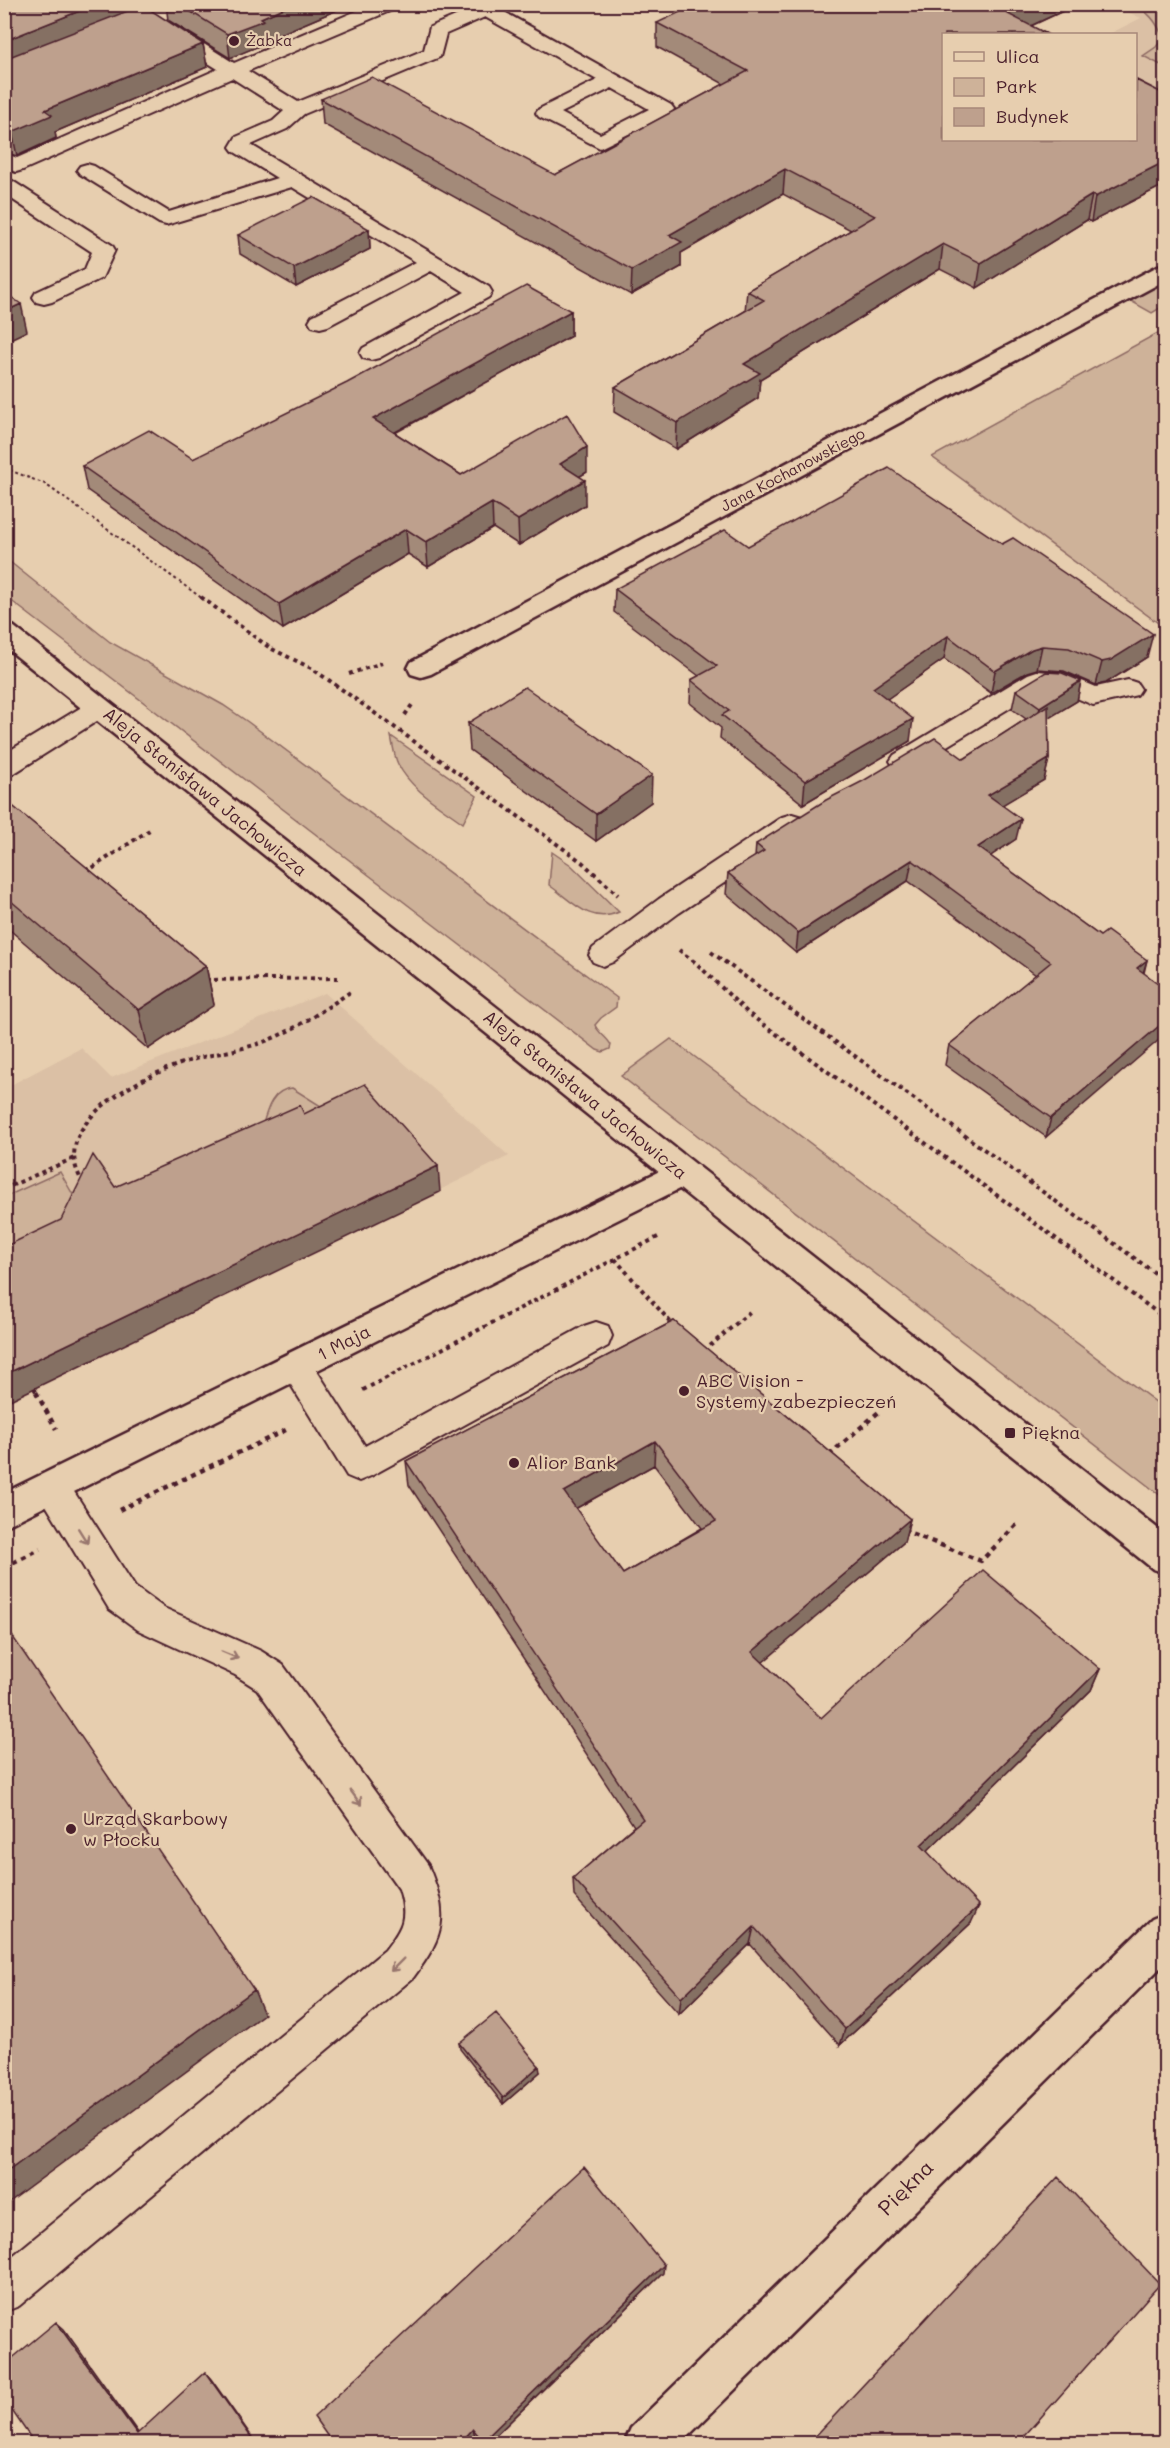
<svg xmlns="http://www.w3.org/2000/svg" width="1170" height="2448" font-family="Mali,sans-serif">
<rect width="100%" height="100%" fill="#e7ceaf"/>
<filter id="ink" filterUnits="userSpaceOnUse"><feTurbulence type="fractalNoise" baseFrequency=".0167" numOctaves="2"/><feDisplacementMap in="SourceGraphic" scale="12" xChannelSelector="R" yChannelSelector="G"/><feConvolveMatrix kernelMatrix="1 2 1 2 8 2 1 2 1" color-interpolation-filters="sRGB"/></filter>
<g filter="url(#ink)">
<!-- built -->
<path fill="#dbc0a5" d="M1113,5H1165V105L1136,90V34H1109L1141,18Z
M325,993L509,1156L5,1403V1088L81,1048L111,1078Z"/>
<!-- green -->
<path fill="#ceb299" stroke="#8c6862" stroke-width="1.5" d="M1134,5H1165V67L1143,56L1156,47L1163,38C1158,24 1148,11 1134,5Z
M1165,280V305L1152,313L1129,300Z
M1165,329V628L932,457Z
M5,558L110,642L223,705L248,722L617,998L616,1007L601,1018L595,1025C598,1033 607,1037 611,1045L610,1049L603,1052L597,1050L5,596Z
M391,736L477,796L463,823C440,806 411,790 398,764C394,756 393,745 391,736Z
M552,852L571,865L619,912C590,925 572,901 549,885Z
M671,1039L1165,1409V1499L621,1076Z
M292,1088L345,1121L260,1134C266,1115 269,1090 292,1088Z
M60,1172L92,1228L5,1276V1197Z"/>
<g fill="none" stroke-linecap="round" stroke-linejoin="round">
<defs>
<path id="lane" d="M373,4H399L397,8L248,71L298,102L424,50L430,27L472,9L468,4H490L671,105L674,109L671,113L600,148L539,117L536,113L539,109L597,80L485,17L446,34L440,57L304,114L287,129L251,145L489,287L492,292L489,297L379,358L371,360L363,358L360,353L363,348L465,292L431,271L328,326L320,328L312,326L309,321L312,316L416,262L292,187L166,225L159,223L80,174L77,170L80,166L87,164L94,166L169,212L277,178L233,151L230,147L236,137L273,121L284,111L232,78L23,170L16,172L4,168V153L17,158L218,69L161,34L158,30L161,26H175L234,63ZM612,88L649,109L600,134L561,113Z
M4,178L11,180L112,245L115,250L102,278L52,302L44,304L36,302L33,297L36,292L85,269L92,252L4,194Z
M1037,671L1063,673L1096,687L1128,680L1137,683L1141,689L1137,695L1093,705L1058,690L1041,689L912,767L903,770L894,767L890,761L894,755L1028,674Z
M99,699L108,702L112,708L108,714L13,774L4,776V754L90,702Z
M792,814L802,817L806,824L802,831L679,913L613,962L603,966L593,962L589,955L593,948L659,899L782,817Z
M596,1322L608,1326L612,1336L608,1346L371,1476L359,1481L347,1476L280,1367L284,1357L296,1353L308,1357L365,1446L584,1326Z
M52,1472L64,1476L135,1587L164,1608L261,1651L283,1665L428,1865C449,1915 446,1934 413,1978L19,2306L4,2312V2263L385,1950C403,1927 408,1918 399,1889L257,1689L235,1675L138,1630L109,1609L35,1487L40,1476Z"/>
<path id="street" d="M167,4H195L192,8L124,36H110L107,32L110,28Z
M675,4H700L707,11L704,15C693,18 682,14 675,4Z
M1166,264V280L431,674L421,677L411,674L408,668L411,662L1158,266Z
M682,1160L693,1164L698,1173L693,1182L4,1527V1493Z
M1166,1913V1962L680,2444H624L631,2428L1152,1919Z"/>
<path id="secondary" d="M4,623L13,626L1166,1535V1573L1153,1569L4,646Z"/>
</defs>
<!-- lane casing -->
<use href="#lane" stroke="#4a1f2b" stroke-width="4"/>
<!-- street casing -->
<use href="#street" stroke="#4a1f2b" stroke-width="5"/>
<!-- secondary casing -->
<use href="#secondary" stroke="#4a1f2b" stroke-width="5"/>
<!-- path-far2 -->
<path stroke="#4a1f2b" stroke-width="2" stroke-dasharray="3 3" stroke-linecap="butt" d="M4,468L45,484L203,599"/>
<!-- path-far1 -->
<path stroke="#4a1f2b" stroke-width="4" stroke-dasharray="4 4" stroke-linecap="butt" d="M201,597L270,648L311,668L330,681L582,862L618,895
M349,674L382,663
M405,715L412,705
M86,872L151,829
M679,950L696,963L749,1014L1166,1319
M711,952L1166,1281
M206,980L338,978
M83,1184C80,1177 76,1170 75,1163C65,1113 148,1074 186,1062C212,1053 240,1051 266,1041C297,1029 325,1009 353,990
M4,1189L74,1158
M658,1237L615,1259L673,1325
M704,1351L752,1310
M34,1388L37,1393
M363,1390L615,1259"/>
<!-- path -->
<path stroke="#4a1f2b" stroke-width="4.5" stroke-dasharray="5 5" stroke-linecap="butt" d="M36,1392L56,1429
M829,1455L881,1410
M119,1510L286,1430
M904,1528L908,1532L981,1561L1020,1521
M4,1567L40,1549"/>
<!-- lane -->
<use href="#lane" fill="#e7ceaf" fill-rule="evenodd"/>
<!-- street -->
<use href="#street" fill="#e7ceaf" fill-rule="evenodd"/>
<!-- secondary -->
<use href="#secondary" fill="#e7ceaf" fill-rule="evenodd"/>
</g>
<!-- wall -->
<path fill="#a38a79" stroke="#4a1f2b" stroke-width="1.5" fill-rule="evenodd" d="M4,4H159L148,9L203,44L207,67L55,132L56,138L17,156L4,152Z
M166,4H351L266,40V43L230,58L168,20Z
M1078,4L1031,26L1166,95V184L1091,222L1087,220L977,288L940,269L760,379L758,398L676,449L614,412L615,387L745,311L747,291L851,230L783,194L681,253V267L631,295L323,124L321,99L555,175L724,84L657,47V23Z
M369,229L370,249L296,287L240,254L238,235Z
M571,311V336L395,433L461,475L587,472L580,476L585,505L519,545L493,528L428,567L408,554L283,629L87,490L82,466L193,459Z
M748,546L1147,657L1106,683L1096,685L1064,671L1037,669L1027,672L991,693L944,659L887,699L910,741L803,804L720,738L721,728L690,703L691,680L699,676L614,612L615,589Z
M1081,681L1077,701L1048,718L1049,759L1044,780L1001,805L1016,839L990,856L1100,936L1147,960L1144,973L1046,1137L945,1065L949,1045L1036,975L908,881L796,953L726,894L728,873L755,857L756,844L964,759L1026,719L1012,709L1016,690Z
M468,723L651,802L596,841L470,750Z
M4,799L206,966L214,1005L148,1049L4,925Z
M674,1321L910,1519L904,1542L762,1662L821,1718L1100,1669L1091,1690L927,1851L971,1923L840,2045L750,1944L679,2014L574,1896L573,1878L634,1826L409,1485L406,1461ZM654,1465L702,1528L623,1574L575,1509Z
M459,2043L540,2072L503,2104L460,2049Z
M663,2273L487,2444H482L475,2436L467,2444H333Z"/>
<!-- shaded-wall -->
<path fill="#857063" stroke="#4a1f2b" stroke-width="1.5" d="M97,4H159L4,66V41Z
M293,4H351L266,40V43L230,58L227,34L261,18Z
M1029,4H1078L1013,34L1008,14Z
M203,44L207,67L55,132L56,138L17,156L12,132L45,110Z
M1166,161V184L1091,222L1095,197Z
M785,169L783,194L681,253V267L631,295L632,270L669,235Z
M1092,195L1087,220L977,288L981,263Z
M369,229L370,249L296,287L294,268Z
M943,244L940,269L760,379L758,398L676,449L677,423L744,364Z
M21,304L27,331L4,342V312Z
M571,311V336L375,443L373,419Z
M587,447V472L560,488V464Z
M585,480V505L519,545L518,520Z
M492,503L493,528L428,567L426,542Z
M406,529L408,554L283,629L279,604Z
M1153,634L1147,657L1106,683L1096,685L1102,662Z
M948,636L944,659L870,711L873,688Z
M1042,646L1037,669L1027,672L991,693L995,671L1032,649Z
M1081,681L1077,701L1036,726L1040,707Z
M913,719L910,741L803,804L805,781Z
M1049,759L1044,780L984,816L988,795Z
M652,775L651,802L596,841V814Z
M1021,819L1016,839L974,867L978,847Z
M912,860L908,881L796,953L798,933Z
M1147,960L1141,980L1137,968Z
M206,966L214,1005L148,1049L139,1010Z
M1166,1020V1034L1046,1137L1051,1118Z
M438,1166L440,1192L4,1403V1375Z
M655,1441L654,1465L564,1515V1492Z
M910,1519L904,1542L749,1674L752,1652Z
M1100,1669L1091,1690L914,1864L921,1845Z
M979,1906L971,1923L840,2045L845,2029Z
M754,1927L750,1944L679,2014L681,1998Z
M254,1990L264,2014L4,2206V2173Z
M539,2066L540,2072L503,2104V2098Z
M664,2265L663,2273L487,2444H483V2441Z
M56,2322L64,2329L144,2441L137,2434Z
M205,2372L211,2379L257,2444H256Z
M473,2429L475,2436L467,2444H459Z"/>
<!-- building -->
<path fill="#bea08d" stroke="#4a1f2b" stroke-width="1.5" fill-rule="evenodd" d="M4,4H97L4,41Z
M178,4H293L261,18L264,20L227,34Z
M697,4H1029L1008,14L1047,34H944V140H1136V80L1166,95V161L1095,197L1092,195L981,263L943,244L744,364L760,373L677,423L615,387L764,300L747,291L875,216L785,169L669,235L682,242L632,270L321,99L372,77L555,175L748,71L657,23Z
M143,5L203,44L45,110L52,115L12,132L4,130V59Z
M313,197L369,229L294,268L238,235Z
M526,286L571,311L373,419L461,475L567,414L587,447L560,464L585,480L518,520L492,503L426,542L406,529L279,604L82,466L149,430L193,459L347,383Z
M4,292L21,304L4,312Z
M889,468L1002,544L1013,538L1153,634L1111,660L1102,662L1069,648L1042,646L1032,649L995,671L948,636L873,688L913,719L805,781L722,715L729,711L691,680L717,666L615,589L725,530L748,546Z
M1046,672L1062,673L1081,681L1040,707L1016,690Z
M525,687L652,775L596,814L468,723Z
M1048,705L1049,759L988,795L1021,819L978,847L1100,936L1107,931L1147,960L1137,968L1166,989V1020L1051,1118L949,1045L1051,962L912,860L798,933L728,873L764,851L756,844L826,800L863,781L935,738L964,759Z
M4,799L206,966L139,1010L4,895Z
M365,1084L438,1166L4,1375V1247L61,1220L93,1155L115,1187L300,1105L304,1114Z
M674,1321L910,1519L752,1652L821,1718L983,1570L1100,1669L921,1845L979,1906L845,2029L754,1927L681,1998L573,1878L643,1819L406,1461ZM655,1441L716,1521L623,1574L564,1492Z
M4,1624L254,1990L4,2173Z
M496,2013L539,2066L503,2098L459,2043Z
M584,2167L664,2265L483,2441L473,2429L459,2444H333L314,2417Z
M1058,2177L1160,2284L1017,2444H808Z
M56,2322L137,2434L205,2372L256,2444H35L4,2399V2365Z"/>
<!-- one-way arrows -->
<defs><path id="oneway-shaft" d="M-6 0H5M1.5-3L5.5 0L1.5 3" fill="none" stroke-width="1.6" stroke-linecap="round" stroke-linejoin="round" transform="scale(1.5)"/></defs>
<g stroke="#98766d">
<use href="#oneway-shaft" transform="translate(83 1536) rotate(58)"/>
<use href="#oneway-shaft" transform="translate(230 1655) rotate(23)"/>
<use href="#oneway-shaft" transform="translate(356 1798) rotate(54)"/>
<use href="#oneway-shaft" transform="translate(397 1965) rotate(135)"/>
</g>
</g>
<!-- markers -->
<g fill="#4a1f2b" stroke="#e7ceaf" stroke-width="2">
<circle cx="234" cy="41" r="6"/>
<circle cx="684" cy="1391" r="6"/>
<rect x="1004" y="1427" width="12" height="12" rx="3"/>
<circle cx="514" cy="1463" r="6"/>
<circle cx="71" cy="1829" r="6"/>
</g>
<g text-anchor="middle" stroke-width="4.5" stroke-linejoin="round" paint-order="stroke">
<!-- far-poi labels -->
<g font-size="15" fill="#4a1f2b" stroke="#e7ceaf" text-anchor="start">
<text x="246" y="46">Żabka</text>
</g>
<!-- far-street labels -->
<g font-size="15" fill="#4a1f2b" stroke="#e7ceaf">
<text transform="translate(793 470) rotate(-28)" y="5">Jana Kochanowskiego</text>
</g>
<!-- street labels -->
<g font-size="18" fill="#4a1f2b" stroke="#e7ceaf">
<text transform="translate(205 792) rotate(39)" y="6">Aleja Stanisława Jachowicza</text>
<text transform="translate(585 1095) rotate(39)" y="6">Aleja Stanisława Jachowicza</text>
<text transform="translate(344 1343) rotate(-27)" y="6">1 Maja</text>
</g>
<!-- poi labels -->
<g font-size="18" fill="#4a1f2b" stroke="#e7ceaf" text-anchor="start">
<text x="696" y="1387">ABC Vision -<tspan x="696" dy="21">Systemy zabezpieczeń</tspan></text>
<text x="1022" y="1439">Piękna</text>
<text x="526" y="1469">Alior Bank</text>
<text x="83" y="1825">Urząd Skarbowy<tspan x="83" dy="21">w Płocku</tspan></text>
</g>
<!-- near-street labels -->
<g font-size="21" fill="#4a1f2b" stroke="#e7ceaf">
<text transform="translate(906 2188) rotate(-45)" y="7">Piękna</text>
</g>
</g>
<!-- margin -->
<rect width="1170" height="2448" fill="none" stroke="#e7ceaf" stroke-width="24"/>
<rect x="12" y="12" width="1146" height="2424" fill="none" stroke="#4a1f2b" stroke-width="2" filter="url(#ink)"/>
<!-- legend -->
<rect x="942" y="33" width="195" height="108" fill="#e7ceaf" stroke="#a8887a" stroke-width="1.5"/>
<rect x="954" y="52" width="30" height="9" fill="#e7ceaf" stroke="#a8887a" stroke-width="1.5"/>
<text x="996" y="63" font-size="18" fill="#4a1f2b">Ulica</text>
<rect x="954" y="78" width="30" height="18" fill="#ceb299" stroke="#a8887a" stroke-width="1.5"/>
<text x="996" y="93" font-size="18" fill="#4a1f2b">Park</text>
<rect x="954" y="108" width="30" height="18" fill="#bea08d" stroke="#a8887a" stroke-width="1.5"/>
<text x="996" y="123" font-size="18" fill="#4a1f2b">Budynek</text>
</svg>
